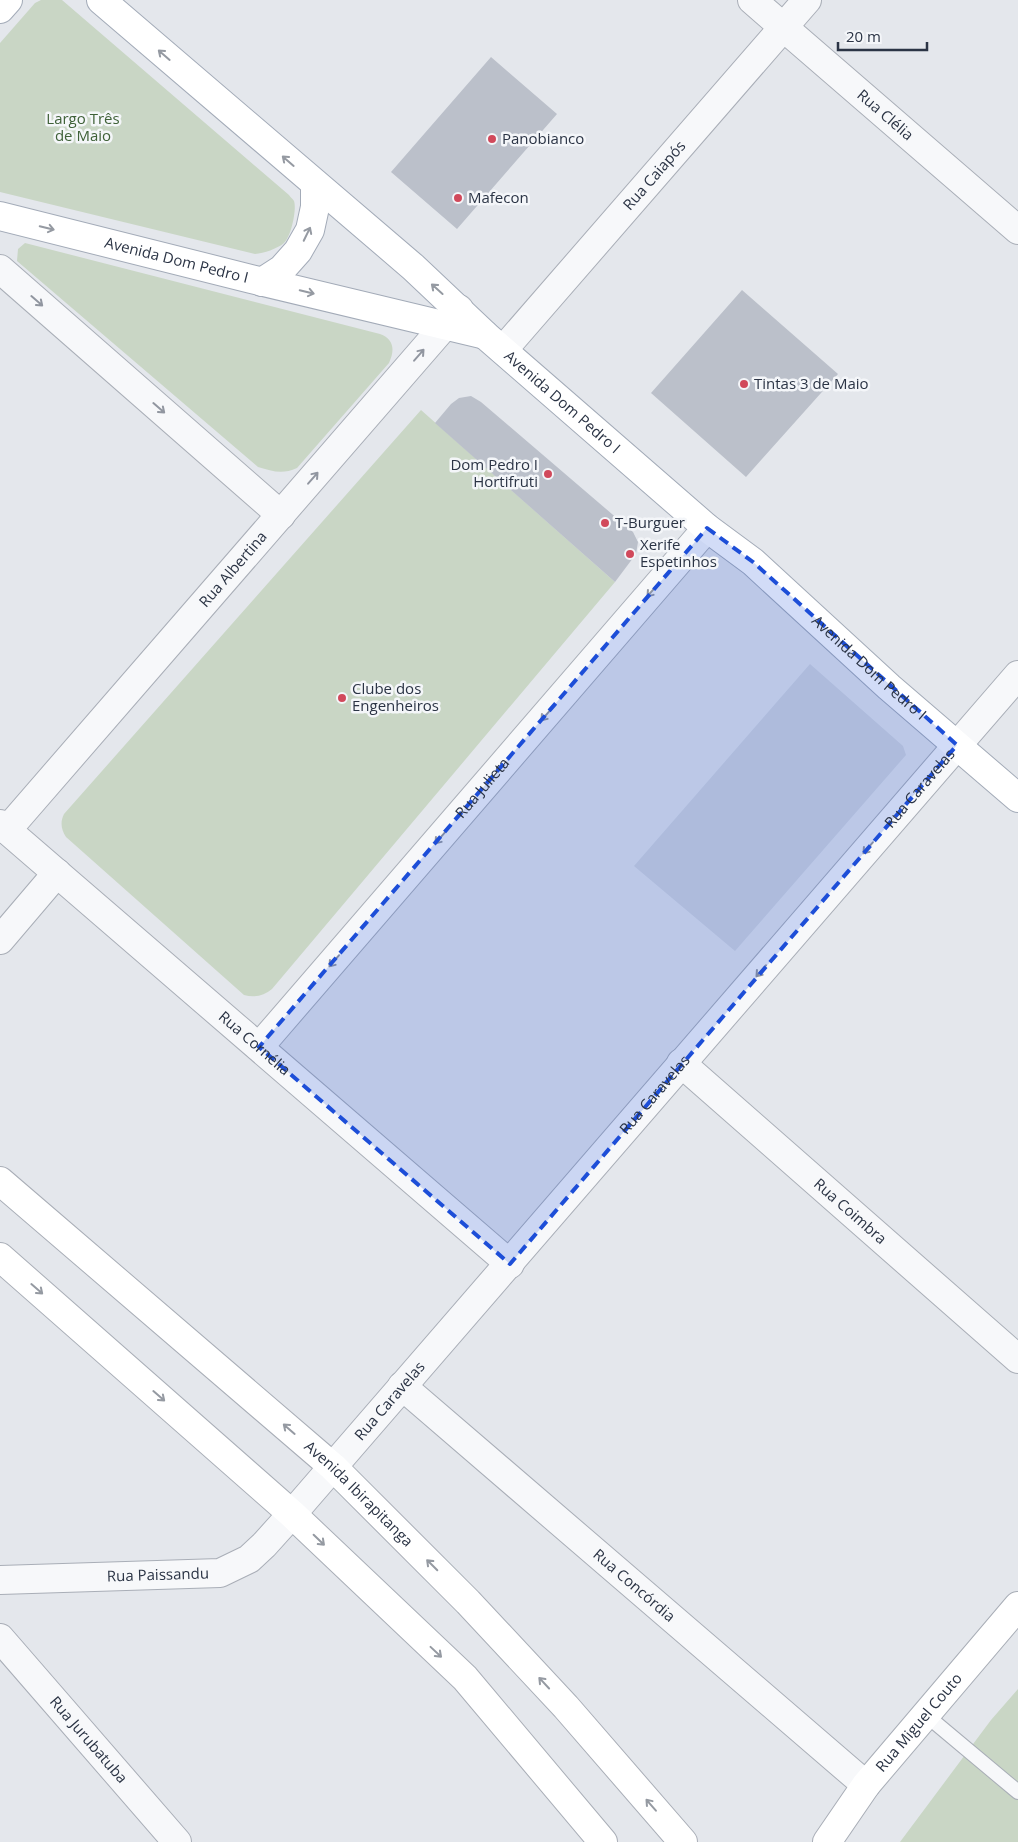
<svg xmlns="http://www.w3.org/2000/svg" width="1018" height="1842" font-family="'Open Sans',sans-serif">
<rect width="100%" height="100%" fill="#e4e7ec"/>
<!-- built -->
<path fill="#d2d6de" d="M810,664L903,746L906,755L735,951L634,866Z"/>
<!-- green -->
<path fill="#c9d6c5" d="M41,0H62L289,195C290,197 293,199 294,201C297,209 291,237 284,243C277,249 264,253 255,254L0,192V43L35,3Z
M25,243L380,334C394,339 395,350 389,363L297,468C282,475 272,471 258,467L17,261L18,249Z
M421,410L615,582L272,989C264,996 254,998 244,995L66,837C61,829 60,822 64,814Z
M1018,1689V1842H900L991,1720Z"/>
<!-- building -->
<path fill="#bbc0ca" d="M491,57L557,114L457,229L391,172Z
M742,290L838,374L746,477L651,393Z
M471,396L481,402L633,532L638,542L636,554L615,582L435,423L451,404L459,398Z"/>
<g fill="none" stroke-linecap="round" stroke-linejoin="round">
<defs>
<path id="lane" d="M926,1715L1018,1792"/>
<g id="street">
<path id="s1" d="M752,0L1018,230"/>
<path d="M0,269L281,515"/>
<path id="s2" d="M503,350L807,0"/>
<path id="s3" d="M0,824L510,1264"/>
<path id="s4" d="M7,830L459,309"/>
<path d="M0,940L57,873"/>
<path id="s5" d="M259,1047L707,528"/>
<path id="s6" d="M681,1063L1018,1359"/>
<path id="s7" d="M402,1386L866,1785"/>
<path id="s8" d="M0,1580L220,1573L249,1559L264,1545L292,1514L1018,675"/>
<path id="s9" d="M0,1638L177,1842"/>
</g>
<g id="secondary">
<path id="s10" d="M0,1181L333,1467L468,1602L566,1707L683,1842"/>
<path d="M0,1257L292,1514L465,1678L603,1842"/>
<path id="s11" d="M827,1842L866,1785L1018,1606"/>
</g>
<g id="primary">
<path id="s12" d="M101,0L413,267L485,335L707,528L753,562L889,687L1018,798"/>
<path d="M0,9L8,0"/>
<path id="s13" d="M0,216L251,279L485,335"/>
<path d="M262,282L282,269L298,251L310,230L315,207V184"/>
</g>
</defs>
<!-- lane casing -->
<use href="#lane" stroke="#a9aeb7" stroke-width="16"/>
<!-- street casing -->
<use href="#street" stroke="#a9aeb7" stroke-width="30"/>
<!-- secondary casing -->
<use href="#secondary" stroke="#a9aeb7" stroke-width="30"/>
<!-- primary casing -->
<use href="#primary" stroke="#a3abb8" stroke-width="30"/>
<!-- lane -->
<use href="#lane" stroke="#f7f8fa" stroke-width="14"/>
<!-- street -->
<use href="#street" stroke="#f7f8fa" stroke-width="28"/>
<!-- secondary -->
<use href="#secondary" stroke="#fff" stroke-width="28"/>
<!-- primary -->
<use href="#primary" stroke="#fff" stroke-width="28"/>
</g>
<!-- one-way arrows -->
<defs><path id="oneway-shaft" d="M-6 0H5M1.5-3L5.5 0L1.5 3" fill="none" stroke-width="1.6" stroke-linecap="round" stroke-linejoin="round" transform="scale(1.25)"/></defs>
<g stroke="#959aa2">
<use href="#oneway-shaft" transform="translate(164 55) rotate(-139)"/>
<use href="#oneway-shaft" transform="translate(288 161) rotate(-139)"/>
<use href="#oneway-shaft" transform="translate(47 228) rotate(14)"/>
<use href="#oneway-shaft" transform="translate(307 234) rotate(-64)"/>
<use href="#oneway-shaft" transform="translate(437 289) rotate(-138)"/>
<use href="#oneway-shaft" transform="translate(307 292) rotate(14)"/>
<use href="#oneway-shaft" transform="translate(37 1289) rotate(41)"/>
<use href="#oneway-shaft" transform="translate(159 1396) rotate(41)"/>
<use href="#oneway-shaft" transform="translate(289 1429) rotate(-139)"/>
<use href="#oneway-shaft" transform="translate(319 1540) rotate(44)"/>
<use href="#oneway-shaft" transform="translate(432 1565) rotate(-135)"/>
<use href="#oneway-shaft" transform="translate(436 1652) rotate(43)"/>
<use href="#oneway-shaft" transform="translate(544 1683) rotate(-133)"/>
<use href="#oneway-shaft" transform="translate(651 1805) rotate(-131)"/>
</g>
<g stroke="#9196a0">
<use href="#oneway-shaft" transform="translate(37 301) rotate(41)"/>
<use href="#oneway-shaft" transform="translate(419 355) rotate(-49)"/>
<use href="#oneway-shaft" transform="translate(159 408) rotate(41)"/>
<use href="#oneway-shaft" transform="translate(313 478) rotate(-49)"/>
<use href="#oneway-shaft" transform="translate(652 591) rotate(131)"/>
<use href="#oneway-shaft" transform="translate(546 715) rotate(131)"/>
<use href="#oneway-shaft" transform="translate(440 838) rotate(131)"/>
<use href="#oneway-shaft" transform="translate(868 848) rotate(131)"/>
<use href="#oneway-shaft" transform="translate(334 961) rotate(131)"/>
<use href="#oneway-shaft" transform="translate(761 971) rotate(131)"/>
</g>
<!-- marked area -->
<path fill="#1d4ed8" fill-opacity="0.2" stroke="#1d4ed8" stroke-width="4" stroke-dasharray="10 6" stroke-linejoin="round" d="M707,528L753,562L957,745L510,1264L259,1047Z"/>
<!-- markers -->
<g fill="#d1495b" stroke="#f4f6f9" stroke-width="2">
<circle cx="492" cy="139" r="5"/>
<circle cx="458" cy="198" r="5"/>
<circle cx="744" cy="384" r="5"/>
<circle cx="548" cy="474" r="5"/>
<circle cx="605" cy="523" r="5"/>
<circle cx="630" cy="554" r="5"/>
<circle cx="342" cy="698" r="5"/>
</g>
<g text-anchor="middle" stroke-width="5" stroke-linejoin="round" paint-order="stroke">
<!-- street labels -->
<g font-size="15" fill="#2b3445" stroke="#f4f6f9">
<text dy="5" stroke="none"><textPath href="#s1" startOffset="176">Rua Clélia</textPath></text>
<text dy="5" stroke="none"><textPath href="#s2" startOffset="231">Rua Caiapós</textPath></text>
<text dy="5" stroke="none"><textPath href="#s13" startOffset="182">Avenida Dom Pedro I</textPath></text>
<text dy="5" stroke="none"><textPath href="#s12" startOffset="612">Avenida Dom Pedro I</textPath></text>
<text dy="5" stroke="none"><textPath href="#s4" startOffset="345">Rua Albertina</textPath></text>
<text dy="5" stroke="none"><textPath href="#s12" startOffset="1018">Avenida Dom Pedro I</textPath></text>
<text dy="5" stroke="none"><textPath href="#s5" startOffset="342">Rua Julieta</textPath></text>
<text dy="5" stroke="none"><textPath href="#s8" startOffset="1274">Rua Caravelas</textPath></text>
<text dy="5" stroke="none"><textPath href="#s3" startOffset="336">Rua Cornélia</textPath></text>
<text dy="5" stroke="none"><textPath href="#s8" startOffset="869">Rua Caravelas</textPath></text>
<text dy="5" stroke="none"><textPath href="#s6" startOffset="225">Rua Coimbra</textPath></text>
<text dy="5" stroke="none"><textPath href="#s8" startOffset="464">Rua Caravelas</textPath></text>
<text dy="5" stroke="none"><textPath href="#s10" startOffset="476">Avenida Ibirapitanga</textPath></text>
<text dy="5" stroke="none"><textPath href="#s8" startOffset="158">Rua Paissandu</textPath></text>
<text dy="5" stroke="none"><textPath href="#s7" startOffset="306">Rua Concórdia</textPath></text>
<text dy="5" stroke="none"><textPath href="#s11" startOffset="151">Rua Miguel Couto</textPath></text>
<text dy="5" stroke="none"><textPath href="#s9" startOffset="135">Rua Jurubatuba</textPath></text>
</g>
<!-- park labels -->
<g font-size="15" fill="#3f6138" stroke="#f4f6f9">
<text x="83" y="124">Largo Três<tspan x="83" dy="17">de Maio</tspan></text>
</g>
<!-- poi labels -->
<g font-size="15" fill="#2b3445" stroke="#f4f6f9" text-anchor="start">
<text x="502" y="144">Panobianco</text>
<text x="468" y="203">Mafecon</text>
<text x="754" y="389">Tintas 3 de Maio</text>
<text x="538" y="470" text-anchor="end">Dom Pedro I<tspan x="538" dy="17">Hortifruti</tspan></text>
<text x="615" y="528">T-Burguer</text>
<text x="640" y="550">Xerife<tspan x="640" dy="17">Espetinhos</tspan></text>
<text x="352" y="694">Clube dos<tspan x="352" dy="17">Engenheiros</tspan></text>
</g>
</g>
<!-- scale -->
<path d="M838 42v8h89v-8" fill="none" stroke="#2b3445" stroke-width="2.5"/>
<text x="846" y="42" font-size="15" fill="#2b3445" stroke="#f4f6f9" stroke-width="4" paint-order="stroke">20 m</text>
</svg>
